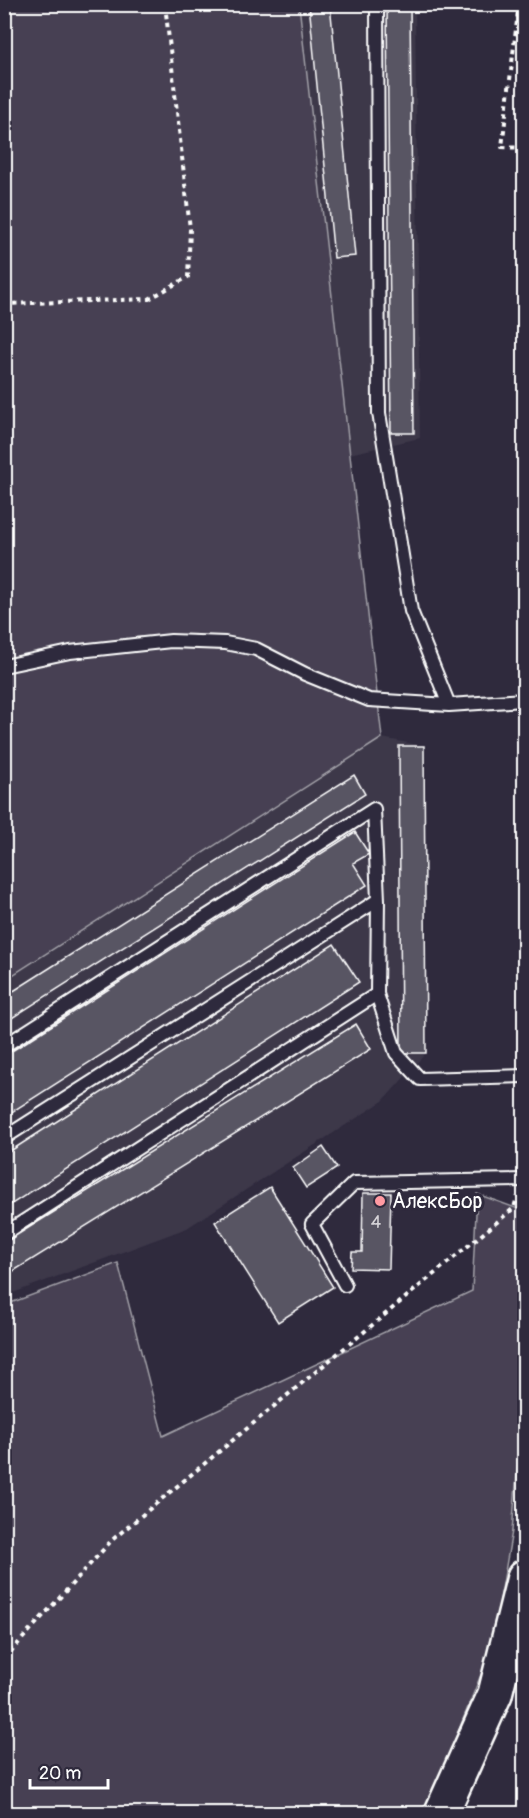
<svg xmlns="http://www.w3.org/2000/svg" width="529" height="1818" font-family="Pangolin,sans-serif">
<rect width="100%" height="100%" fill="#2f2a3d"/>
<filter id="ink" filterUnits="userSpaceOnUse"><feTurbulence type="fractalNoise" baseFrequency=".0167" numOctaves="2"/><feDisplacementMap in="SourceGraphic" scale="12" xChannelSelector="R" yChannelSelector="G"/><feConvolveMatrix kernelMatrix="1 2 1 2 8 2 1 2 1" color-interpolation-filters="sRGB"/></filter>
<g filter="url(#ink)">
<!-- built -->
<path fill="#3c3749" d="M299,5H415L420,438L350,454Z
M382,738L424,746L426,1053L383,1101L187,1228L5,1296V980Z"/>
<!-- green -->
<path fill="#464152" stroke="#a2a0a8" stroke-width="1.5" d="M5,5H299L382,738L5,980Z
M477,1194L524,1211V1393L512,1531L492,1647L436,1787L422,1813L5,1814V1305L118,1263L163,1436L472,1291Z"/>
<!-- building -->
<path fill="#595564" stroke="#fff" stroke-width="1.5" d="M309,4H330L355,256L334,258Z
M387,4H410L414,433H391Z
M399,746H424L426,1053H401Z
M354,775L365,794L4,1023V997Z
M355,832L369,854L353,863L367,885L4,1117V1056Z
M334,944L359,982L4,1209V1155Z
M356,1024L371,1049L4,1277V1243Z
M323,1147L337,1168L306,1188L293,1168Z
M270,1187L333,1287L278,1322L215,1222Z
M363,1193H391L389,1269L351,1268L352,1252H362Z"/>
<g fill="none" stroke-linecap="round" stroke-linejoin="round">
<defs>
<path id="lane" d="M377,4L379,413L411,611L449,705
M4,666L70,652L171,641L225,643L256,649L305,674L369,700L449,705L524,700
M4,1046L374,809L378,900L377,994L396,1053L420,1079L524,1076
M4,1138L378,900
M4,1234L377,994
M345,1285L312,1224L354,1183L524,1180"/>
<path id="secondary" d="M441,1814L495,1694L524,1577"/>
</defs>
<!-- lane casing -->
<use href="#lane" stroke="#fff" stroke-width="16"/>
<!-- secondary casing -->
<use href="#secondary" stroke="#fff" stroke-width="38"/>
<!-- path -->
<path stroke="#fff" stroke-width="4" stroke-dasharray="4.5 4.5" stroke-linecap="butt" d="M519,4L502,147L524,148
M4,304L149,299L188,277L190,229L165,4
M4,1659L112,1540L514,1208L517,1197
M523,1814L524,1807"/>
<!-- lane -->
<use href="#lane" stroke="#2f2a3d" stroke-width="12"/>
<!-- secondary -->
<use href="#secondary" stroke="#2f2a3d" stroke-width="33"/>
</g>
</g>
<!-- markers -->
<circle fill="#ff9aa2" stroke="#2f2a3d" stroke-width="2" cx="380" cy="1201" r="6"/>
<g text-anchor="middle" stroke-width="6" stroke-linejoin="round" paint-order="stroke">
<!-- number labels -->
<g font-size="18" fill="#d6d4d8">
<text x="376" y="1228">4</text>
</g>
<!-- poi labels -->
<g font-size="21" fill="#fff" stroke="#2f2a3d" text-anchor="start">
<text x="392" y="1208">АлексБор</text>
</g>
</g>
<!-- margin -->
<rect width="529" height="1818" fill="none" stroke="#2f2a3d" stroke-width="24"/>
<rect x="12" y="12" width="505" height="1794" fill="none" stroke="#fff" stroke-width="2" filter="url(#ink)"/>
<!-- scale -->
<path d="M30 1779v9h78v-9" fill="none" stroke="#ffffff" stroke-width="3"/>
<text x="39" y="1779" font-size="18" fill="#ffffff" stroke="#2f2a3d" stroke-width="4.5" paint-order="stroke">20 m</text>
</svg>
